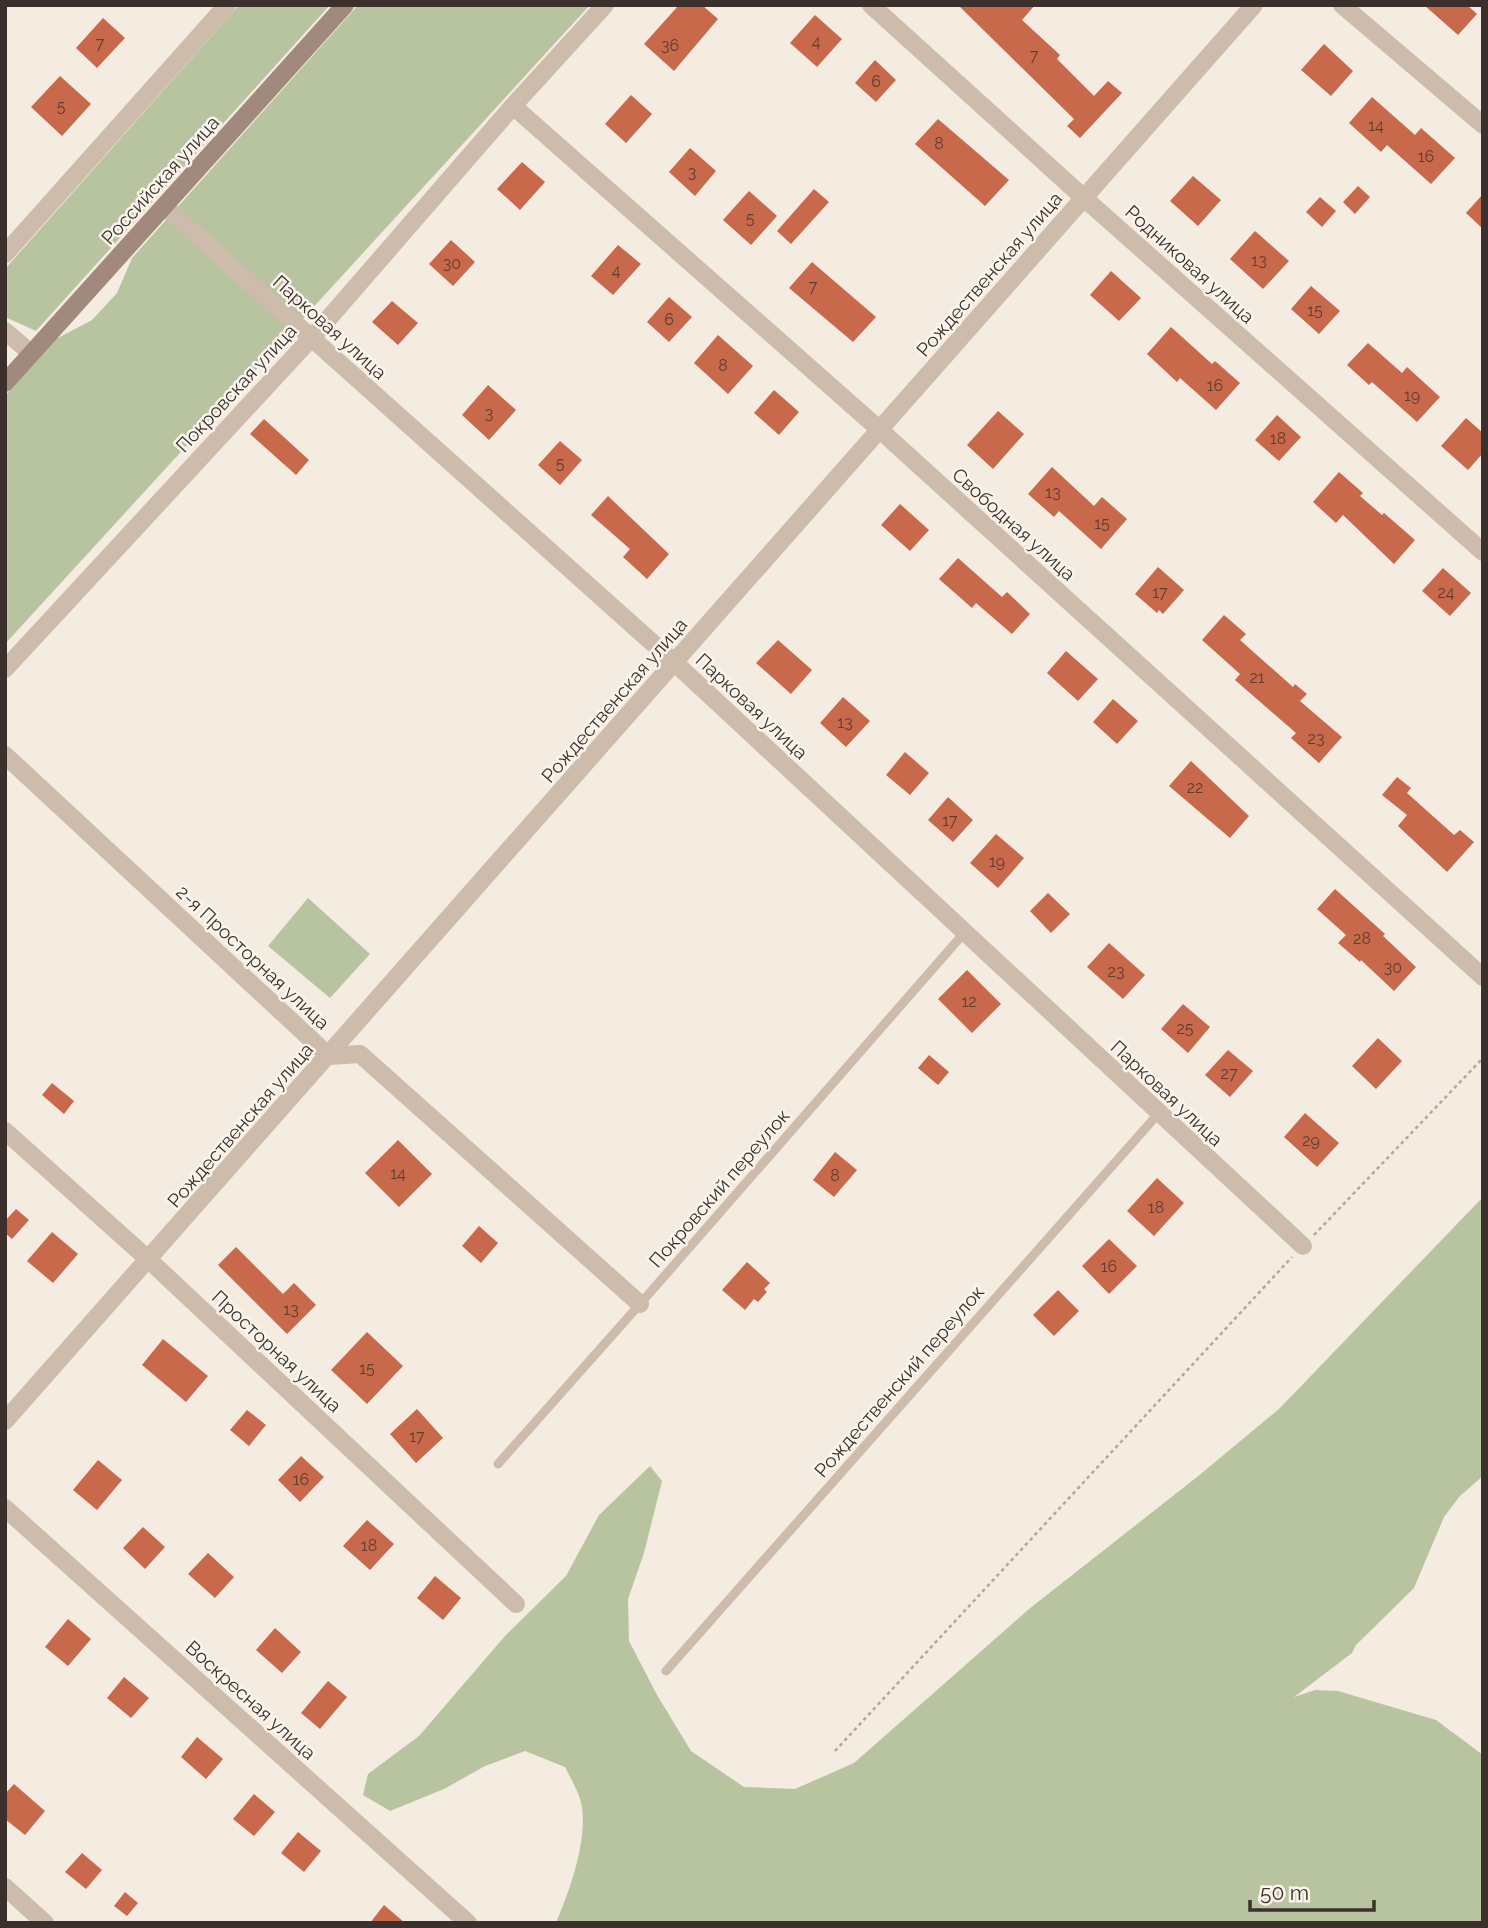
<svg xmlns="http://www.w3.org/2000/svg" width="1488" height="1928" font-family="Raleway,sans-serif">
<rect width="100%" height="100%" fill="#f4ebe1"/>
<!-- green -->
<path fill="#b8c4a0" d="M239,5H330L36,331L5,317V269Z
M358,5H590L5,644V396L56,339L92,320L117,293L132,258Z
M308,898L370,954L330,998L268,946Z
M1483,1197V1476L1460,1496L1444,1517L1414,1588L1356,1645L1352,1653L1294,1697L1315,1690L1338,1691L1436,1720L1483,1755V1923H556C570,1890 587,1842 582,1807C580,1794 571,1779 565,1767L525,1751L485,1766L444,1789L390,1811L363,1795L368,1774L419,1736L505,1636L566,1576L599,1515L650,1466L662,1481L644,1553L628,1599L629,1641L657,1695L691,1751L744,1787L795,1789L854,1763L1029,1609L1197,1477L1279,1409Z"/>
<!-- building -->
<path fill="#c8694b" d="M679,5H702L718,19L674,71L644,44Z
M958,5H1035L1022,20L1060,55L1057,59L1094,96L1108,81L1122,93L1080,138L1067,126L1074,119Z
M1424,5H1467L1477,14L1458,35Z
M815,15L842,39L817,67L790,43Z
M103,18L125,38L97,68L76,48Z
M1324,44L1353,71L1331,96L1301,70Z
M875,60L896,80L876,102L855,83Z
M60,76L91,104L62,136L31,107Z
M631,95L652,114L626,143L605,124Z
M1372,97L1415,135L1421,128L1455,158L1431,184L1387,145L1381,152L1349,123Z
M938,119L1009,180L985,206L915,144Z
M690,148L716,171L695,196L669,172Z
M522,162L545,182L520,210L497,189Z
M1193,176L1221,200L1198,226L1170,201Z
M1358,186L1370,197L1355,214L1343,202Z
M814,189L829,202L791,244L777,231Z
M749,191L777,216L751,245L723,220Z
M1483,194V229L1466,213Z
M1320,197L1336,211L1322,227L1306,212Z
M1255,231L1289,261L1263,289L1230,259Z
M451,240L475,262L453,286L429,264Z
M618,245L641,264L613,295L591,276Z
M812,262L876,317L853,342L789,288Z
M1111,271L1141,298L1119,321L1090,295Z
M1311,286L1340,311L1319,334L1291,309Z
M669,297L692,317L669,342L647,322Z
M392,301L418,323L398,345L372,322Z
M1171,327L1212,364L1215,361L1240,383L1216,410L1180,378L1177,382L1147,354Z
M718,335L753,366L728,394L694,363Z
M1368,343L1402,373L1407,367L1440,397L1417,422L1372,382L1369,385L1347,365Z
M488,385L516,410L489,440L462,415Z
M774,390L799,412L779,435L754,413Z
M998,411L1024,434L993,469L967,445Z
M1277,415L1301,437L1279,461L1255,440Z
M1466,418L1483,433V453L1468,470L1441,446Z
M264,419L309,460L296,475L250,434Z
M560,441L582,460L560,485L538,465Z
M1052,467L1094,506L1102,497L1127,519L1101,549L1059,511L1054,517L1028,494Z
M1339,472L1363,493L1360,496L1382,515L1384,513L1415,540L1394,564L1343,515L1336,523L1313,502Z
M608,496L669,554L647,579L623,557L630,549L591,515Z
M900,504L929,530L910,551L881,525Z
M958,558L1002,597L1007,592L1030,614L1012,634L976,603L972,608L939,579Z
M1158,567L1184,590L1163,614L1159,610L1157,613L1135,594Z
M1443,568L1471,593L1450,616L1422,591Z
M1224,615L1246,634L1240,640L1293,687L1295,684L1307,694L1300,701L1342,737L1319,763L1291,738L1296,733L1235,680L1240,674L1202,640Z
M778,640L812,670L791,694L756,663Z
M1066,651L1098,679L1078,701L1047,673Z
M843,697L870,721L846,747L820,723Z
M1113,699L1138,721L1117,744L1093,722Z
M905,752L929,773L910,795L886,775Z
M1191,761L1249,816L1230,838L1169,786Z
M1397,777L1411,788L1407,793L1454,835L1460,830L1474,842L1447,872L1398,826L1407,815L1382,795Z
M948,797L973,820L953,842L928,820Z
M996,834L1024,858L998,888L970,863Z
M1335,889L1385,934L1383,936L1416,967L1394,991L1361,960L1360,962L1338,943L1346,935L1317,909Z
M1048,893L1070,914L1051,933L1030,911Z
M1109,943L1145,975L1123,999L1087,967Z
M967,970L1001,1004L972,1033L938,999Z
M1183,1004L1210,1027L1188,1053L1161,1029Z
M1378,1038L1402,1061L1376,1089L1352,1066Z
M1228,1050L1253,1071L1230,1097L1205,1075Z
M929,1055L949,1072L938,1085L918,1068Z
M52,1083L74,1101L64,1114L42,1095Z
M1305,1113L1339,1143L1317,1167L1284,1137Z
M398,1140L432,1174L399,1207L365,1173Z
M835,1152L857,1170L834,1197L813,1180Z
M1157,1178L1184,1203L1154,1236L1127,1211Z
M16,1209L29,1220L12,1239L5,1233V1221Z
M479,1226L498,1243L481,1263L462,1246Z
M52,1232L78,1254L53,1283L27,1261Z
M1109,1239L1137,1266L1109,1294L1082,1266Z
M236,1247L283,1294L294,1283L316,1305L287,1334L218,1265Z
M747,1262L770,1283L764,1289L767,1292L758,1302L754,1299L745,1310L722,1290Z
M1058,1290L1079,1311L1054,1336L1033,1315Z
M367,1332L403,1366L367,1404L331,1370Z
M163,1339L208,1376L186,1402L142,1365Z
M417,1409L443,1438L416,1463L390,1434Z
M247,1410L266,1425L249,1446L230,1430Z
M301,1456L324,1477L300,1502L278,1480Z
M98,1460L122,1480L97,1510L73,1490Z
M367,1520L394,1544L370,1570L343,1546Z
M143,1527L165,1547L145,1569L123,1548Z
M208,1553L234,1577L215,1598L188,1574Z
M435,1576L461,1598L443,1620L417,1598Z
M68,1619L91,1639L68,1666L45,1647Z
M275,1628L301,1652L282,1673L256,1650Z
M124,1677L149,1698L131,1718L107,1698Z
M328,1681L347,1697L320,1729L301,1713Z
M197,1737L223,1759L206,1779L181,1757Z
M14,1784L45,1811L25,1835L5,1819V1794Z
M254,1794L275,1812L254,1836L233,1819Z
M298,1832L321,1851L304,1872L281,1853Z
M82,1853L102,1870L86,1889L65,1872Z
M125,1892L138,1903L127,1916L114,1906Z
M384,1905L405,1923H370Z"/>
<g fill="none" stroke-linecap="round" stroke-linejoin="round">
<!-- path -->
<path stroke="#b9a596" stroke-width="2.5" stroke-dasharray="3.5 3.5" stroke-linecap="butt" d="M1314,1235L1483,1058
M835,1751L1292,1257"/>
<!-- service -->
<path stroke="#cdbbac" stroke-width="9" d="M498,1464L640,1304L964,933
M666,1671L1158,1114"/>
<!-- minor -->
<path stroke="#cdbbac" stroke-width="18" d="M871,5L1084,198L1483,552
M1342,5L1483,125
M513,106L880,430L1483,977
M164,206L675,663L1303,1246
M5,254L227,5
M5,331L32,354
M5,669L316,333L513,106L605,5
M5,755L329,1056L360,1054L640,1304
M5,1131L149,1260L516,1604
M5,1421L1254,5
M5,1508L468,1923
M5,1887L45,1923"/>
<!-- secondary -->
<path stroke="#a18a7d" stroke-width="18" d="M5,383L345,5"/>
</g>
<g text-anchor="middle" stroke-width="5" stroke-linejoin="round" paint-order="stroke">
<!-- number labels -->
<g font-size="16" fill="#5e3e33">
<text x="816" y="47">4</text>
<text x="100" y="49">7</text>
<text x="670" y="51">36</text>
<text x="1034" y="61">7</text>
<text x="876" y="87">6</text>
<text x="61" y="112">5</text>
<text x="1376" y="131">14</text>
<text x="939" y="149">8</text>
<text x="1426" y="162">16</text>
<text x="692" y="178">3</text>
<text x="750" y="224">5</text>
<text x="1259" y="266">13</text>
<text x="452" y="269">30</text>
<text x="616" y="276">4</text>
<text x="813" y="292">7</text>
<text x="1315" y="316">15</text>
<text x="669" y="325">6</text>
<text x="723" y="371">8</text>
<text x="1215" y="391">16</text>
<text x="1412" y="401">19</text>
<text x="489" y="419">3</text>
<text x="1278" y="444">18</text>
<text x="560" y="469">5</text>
<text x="1053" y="498">13</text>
<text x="1102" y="529">15</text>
<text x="1160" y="598">17</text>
<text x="1446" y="598">24</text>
<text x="1257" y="683">21</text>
<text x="845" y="728">13</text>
<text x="1316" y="744">23</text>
<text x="1195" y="793">22</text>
<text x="950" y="826">17</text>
<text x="997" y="867">19</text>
<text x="1362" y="944">28</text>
<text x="1393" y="973">30</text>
<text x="1116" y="977">23</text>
<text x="969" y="1007">12</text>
<text x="1185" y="1034">25</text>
<text x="1229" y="1079">27</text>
<text x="1311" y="1146">29</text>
<text x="398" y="1179">14</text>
<text x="835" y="1181">8</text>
<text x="1156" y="1213">18</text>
<text x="1109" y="1272">16</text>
<text x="291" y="1315">13</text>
<text x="367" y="1374">15</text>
<text x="417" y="1442">17</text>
<text x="301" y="1485">16</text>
<text x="369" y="1551">18</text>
</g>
<!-- street labels -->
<g font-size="19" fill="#3b302b" stroke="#fbf5ee">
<text transform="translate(160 180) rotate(-48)" y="7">Российская улица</text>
<text transform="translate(1190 264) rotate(42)" y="7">Родниковая улица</text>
<text transform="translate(989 274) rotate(-49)" y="7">Рождественская улица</text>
<text transform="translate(330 327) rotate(42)" y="7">Парковая улица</text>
<text transform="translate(236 388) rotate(-47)" y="7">Покровская улица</text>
<text transform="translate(1014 524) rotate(42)" y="7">Свободная улица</text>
<text transform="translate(614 700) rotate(-49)" y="7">Рождественская улица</text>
<text transform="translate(752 706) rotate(43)" y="7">Парковая улица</text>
<text transform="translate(253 957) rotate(43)" y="7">2-я Просторная улица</text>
<text transform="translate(1167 1093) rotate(43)" y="7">Парковая улица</text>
<text transform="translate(240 1125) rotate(-49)" y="7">Рождественская улица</text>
<text transform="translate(719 1188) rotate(-49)" y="7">Покровский переулок</text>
<text transform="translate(277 1351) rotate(43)" y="7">Просторная улица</text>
<text transform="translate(899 1381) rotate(-49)" y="7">Рождественский переулок</text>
<text transform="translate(251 1700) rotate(42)" y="7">Воскресная улица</text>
</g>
</g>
<!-- border -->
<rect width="1488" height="1928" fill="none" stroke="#3b302b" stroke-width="14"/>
<!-- scale -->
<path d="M1250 1900v10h124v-10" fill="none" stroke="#3b302b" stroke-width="3.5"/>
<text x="1260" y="1900" font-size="21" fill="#3b302b" stroke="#fbf5ee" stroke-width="5" paint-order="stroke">50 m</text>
</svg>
